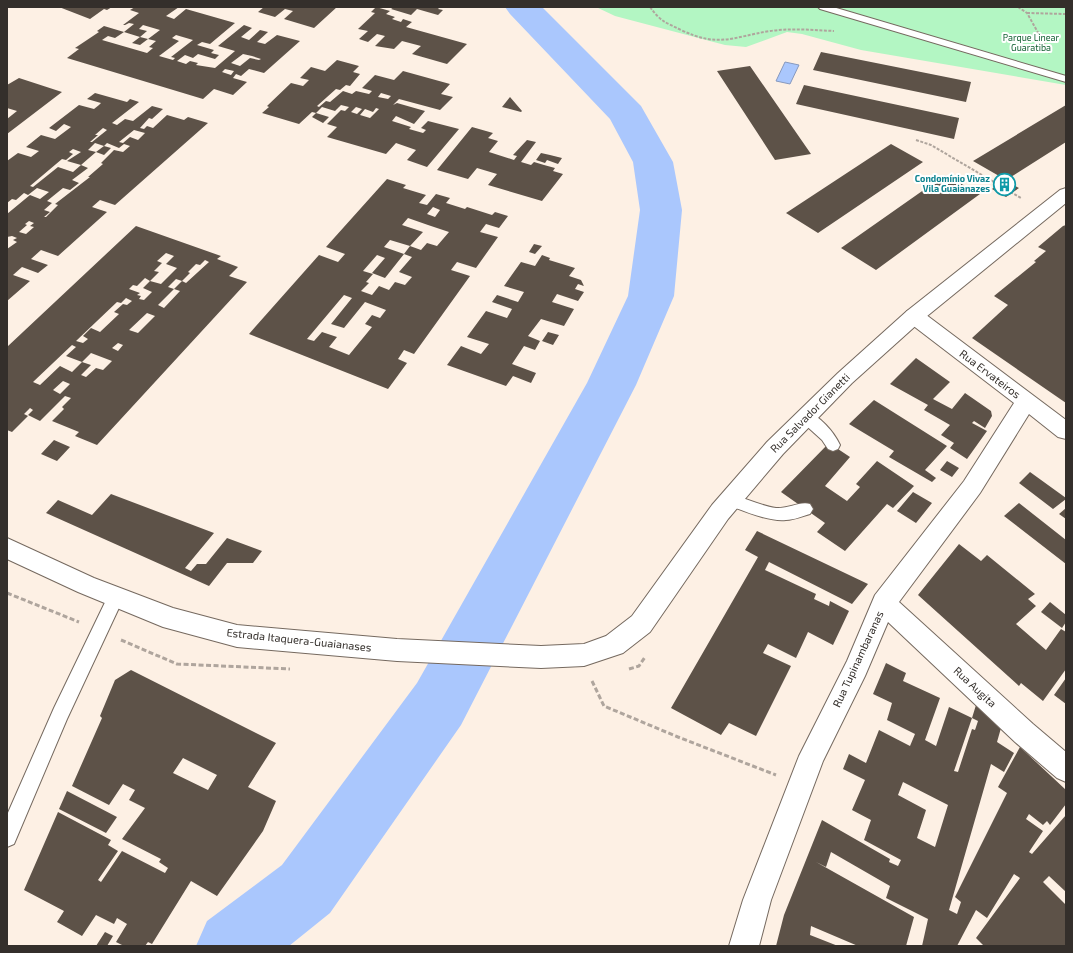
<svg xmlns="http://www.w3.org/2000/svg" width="1073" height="953" font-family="'Exo 2',sans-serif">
<rect width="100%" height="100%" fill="#fdf0e4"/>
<!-- green -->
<path fill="#b3f6c3" d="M596,7H1066V85L861,50L802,34L787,32L746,47L725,45L615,16Z"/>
<!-- water -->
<path fill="#aac7fd" stroke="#8799be" d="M785,62L799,65L790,84L776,81Z"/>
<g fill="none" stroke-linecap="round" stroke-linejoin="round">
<!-- river -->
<path fill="#aac7fd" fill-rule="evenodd" d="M505,7H542L641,106L673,162L682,210L674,296L636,385L461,725L330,913L289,946H196L207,921L282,865L417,683L587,383L628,296L640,210L633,162L610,119L510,14Z"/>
</g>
<!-- building -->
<path fill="#5d5248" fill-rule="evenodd" d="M59,7H112L107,10L104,9L90,19Z
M135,7H179L166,16L174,19L186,9L235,23L210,44L202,42L197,45L214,50L211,53L219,55L215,59L198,54L193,58L185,55L177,61L186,64L190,61L198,63L196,65L215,68L235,51L218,46L244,25L252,28L241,37L249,40L260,30L268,32L257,42L265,44L277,35L300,41L264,73L249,69L241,76L236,74L233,78L247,82L233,95L214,89L203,99L67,58L79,49L75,48L99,32L97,31L104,26L124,32L134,24L129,23L125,25H123L139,13L130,10ZM143,25L160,30L148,39L156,41L149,47L153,48L147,53L102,40L108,36L115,38L124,32L140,37L147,31L139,29ZM176,35L193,40L171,57L175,58L173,60L159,56L179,41L172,38ZM243,54L252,56L261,59L259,60L250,58L240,66L231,63ZM225,69L234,71L231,75L222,72Z
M264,7H337L314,28L284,19L293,11L285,9L275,17L258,12Z
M376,7L390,11L386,14L395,17L392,19L401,22L403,19L412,22L406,27L467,44L447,64L412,54L421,46L402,41L394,49L375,46L385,36L377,34L368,42L359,39L368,31L358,29L375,13L371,12Z
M394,7H440L438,9L443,10L438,15L417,9L411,15L391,9Z
M140,37L148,39L140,45L132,43Z
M821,52L971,82L966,102L813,70Z
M337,60L359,66L353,72L360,74L350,86L346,85L340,90L336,89L317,106L319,107L326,101L330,102L343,91L352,94L356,91L369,94L372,91L362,88L375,75L394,80L403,71L450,84L441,94L453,97L440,110L399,99L393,105L397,103L425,111L414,124L396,116L392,121L411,127L409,129L423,133L426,130L421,128L428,121L459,129L427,167L407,160L416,150L396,143L386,154L327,137L337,127L327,124L341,110L345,111L349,107L341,105L335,111L322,107L316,113L312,112L299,124L262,113L269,107L267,106L291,83L303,86L309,80L300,78L311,67L325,71ZM381,93L391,96L388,99L378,97ZM356,107L362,109L357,114L351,112ZM376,108L379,109L370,118L360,115L365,109L373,112Z
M750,66L811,154L775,160L717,71Z
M19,78L62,92L7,134V119L17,111L7,108V85Z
M804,85L959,118L954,139L796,104Z
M95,93L127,102L130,99L139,102L112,123L117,125L125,119L133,121L152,106L163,109L152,119L149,118L140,128L144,129L147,126L153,128L167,115L184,120L188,117L208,123L115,205L100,200L92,207L107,212L58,256L41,250L31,259L48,265L38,273L22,267L13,275L30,281L7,301V249L17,242L13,240L17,238L12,236L7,237V214L30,195L40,199L49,192L37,188L28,195L24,193L16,200L12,199L7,203V161L18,153L31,157L39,151L26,147L41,135L55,139L71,127L64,124L56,131L49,128L79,105L94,109L99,105L101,103L87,99ZM103,128L107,130L92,142H90L98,135H95ZM134,130L145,133L138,140L130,137L123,143L119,142ZM95,143L104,146L107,143L119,148L124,144L130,146L123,152L114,150L101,163L103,164L88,177H90L55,204L58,205L46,217H44L50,212L44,210L52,203L47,201L63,188L70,190L79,183L72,180L88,168L81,165L73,172L58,167L33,187L30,186L62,159L66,160L73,154L69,152L73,149L81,152L67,161L81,165L96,152L104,155L111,148L104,146L96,152L88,150ZM29,221L34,223L30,226L34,227L26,234L19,232L27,225L25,224Z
M510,97L522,111L521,112L502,107Z
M1066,105V142L1006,180L973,161Z
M316,113L329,117L323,123L312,117Z
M472,127L493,133L488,138L498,141L489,152L514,160L517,156L513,155L527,140L536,142L521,162L531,165L534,162L544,165L555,168L553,171L563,174L542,201L488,185L497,174L477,168L468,179L437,170Z
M891,144L923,162L818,233L786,213Z
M541,153L550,155L562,158L558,164L547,160L545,163L536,160Z
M945,175L980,194L876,270L841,248Z
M387,179L406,185L403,188L426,195L419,203L427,205L436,194L450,198L446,203L465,209L467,207L492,215L495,212L508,216L499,228L486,224L480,232L498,237L476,268L457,262L451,270L470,276L414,354L404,350L398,359L407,363L388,389L249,334L319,255L338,262L345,254L326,247ZM433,207L440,210L435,217L427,214ZM408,218L428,225L449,232L437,246L427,243L421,250L410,246L423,232L402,225ZM390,240L410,246L404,254L384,247ZM404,254L412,257L399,272L412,277L405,285L395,282L389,290L379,286L372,295L361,291L369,283L366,282L373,274L363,271L377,255L385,258L372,273L385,278ZM344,295L352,298L331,324L344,328L365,302L386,310L380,318L372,315L365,324L372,327L349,355L329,347L337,337L322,332L314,341L307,339Z
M1004,180L1019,188L1006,197L992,189Z
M1066,225V403L972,338L1008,305L994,296L1036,262L1034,261L1046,251L1038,247L1063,226Z
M136,226L221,256L217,259L238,267L229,276L247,282L97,445L75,436L79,432L52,421L64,409L62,407L71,398L65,396L40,421L28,415L33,410L30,408L24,414L28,416L12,432L7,430V347ZM166,253L174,256L166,264L177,268L161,284L150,281L159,272L154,271L162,263L157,261ZM205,260L209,262L186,283L182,281L174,289L168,287L176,279L182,281L190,273L188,272L196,264L200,265ZM145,278L150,281L143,288L152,292L144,300L139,299L141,296L137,295L140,293L129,289L133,285L137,286ZM174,289L180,291L164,308L158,305ZM126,298L132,301L127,305L123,304L114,312L119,314L100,332L91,328L83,336L88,339L83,343L76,341L117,302L121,303ZM147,313L155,316L138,333L129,330ZM118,343L123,345L118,351L112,348ZM72,345L76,347L66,356L82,362L91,353L112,361L103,370L96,368L86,377L81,375L91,365L82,362L72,372L60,366L40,385L33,382ZM63,381L70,384L60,394L53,390Z
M534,244L542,246L535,254L529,252Z
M542,255L550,258L549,260L575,268L569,276L581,280L584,286L578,284L575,289L584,292L578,301L557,294L552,302L574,309L564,326L541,319L528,336L540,341L535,350L524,346L512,364L536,373L531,383L513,376L506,386L447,365L461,346L481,354L489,344L467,337L486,311L507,318L512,309L492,302L497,295L518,302L524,292L504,286L521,262L535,266Z
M548,332L559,335L553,345L542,341Z
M916,358L950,382L933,399L952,409L965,393L991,411L992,416L985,428L974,421L972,423L987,431L967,459L950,448L954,443L941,435L950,425L924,410L928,405L890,384Z
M874,400L947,446L925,470L936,478L932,482L889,457L894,451L849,424Z
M54,440L70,447L57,461L41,454Z
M829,443L850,457L825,486L847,501L860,487L856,484L877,461L914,486L893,508L887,504L845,551L817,532L825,523L781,492Z
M947,461L959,468L952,477L940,470Z
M1030,472L1066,498V499L1053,509L1019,483Z
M913,492L932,503L916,523L897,511Z
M111,494L214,533L185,568L191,571L197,564H206L227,538L262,551L253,563H227L209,586L46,513L58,500L92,515Z
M1019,503L1066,540V564L1004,516Z
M1066,508V519L1059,514Z
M757,531L868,584L852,604L769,562L765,570L816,594L814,599L829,606L830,601L849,611L833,645L808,632L796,658L768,644L763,653L791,666L756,736L729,723L721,735L671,708L758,557L745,550Z
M959,544L981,561L987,555L1035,594L1028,599L1036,606L1016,624L1046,650L1061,629L1066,632V669L1043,701L1021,683L1019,686L918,595Z
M1050,602L1066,615V622L1062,628L1041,612Z
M886,663L906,673L903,681L940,698L925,740L936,746L949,707L972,718L954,771L958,772L972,729L975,730L978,721L972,718L976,705L1001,728L997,742L1014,753L1004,772L991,764L949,910L957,914L961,902L955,897L1007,793L998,787L1020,747L1066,790V804L1050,825L1047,821L1043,825L1029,814L1026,819L1043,831L1029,852L1032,854L1066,815V892L1049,876L1043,882L1066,905V946H984L976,938L1020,878L1014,874L987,918L976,910L957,946H922L928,919L886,898L890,886L831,852L826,867L816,862L914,917L906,946H858L811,926L810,935L838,946H776L784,915L822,820L890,859L889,862L898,866L901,860L864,840L871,820L852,810L865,780L843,769L849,754L866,763L879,730L910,746L915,734L887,720L892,703L873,694ZM903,782L948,805L935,847L917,838L926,810L898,795Z
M131,670L276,743L248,787L276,801L263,831L217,896L191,881L152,944L148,942L145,946H124L116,942L127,924L117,918L114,924L96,915L82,936L57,922L64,911L24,890L58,812L111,840L108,845L118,851L98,880L101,882L122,851L165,873L168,868L159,862L161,859L122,839L145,808L129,800L135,790L123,784L109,805L72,786L102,718L100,716L115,680ZM183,758L217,775L208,790L173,773Z
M1066,678V704L1054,695Z
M67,791L117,817L106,833L59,809Z
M105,932L113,936L107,946H96Z"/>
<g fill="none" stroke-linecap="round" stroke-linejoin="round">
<defs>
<path id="service" d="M818,7H833L1066,76V82L820,9Z
M806,411C820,416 834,432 840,445L838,449L833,451L828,449L822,440L801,421L799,417L801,413Z
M730,494C745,498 761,506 776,508C788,509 800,501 810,504L813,509L810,514C803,516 794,520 786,520C768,522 742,510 725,504L722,500L725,496Z
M116,590L122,592L124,597L67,719L14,844L7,847V815L54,708L110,592Z"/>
<path id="minor" d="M914,309L921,311L1066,420V439L1058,437L1029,414L980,493L899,602L1033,724L1066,752V782L1057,778L1015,742L888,622L865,676L823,761L771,900L759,946H729L743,900L799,756L847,661L875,595L964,481L1014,403L907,321L904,316L907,311Z"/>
<path id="secondary" d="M1066,188V203L921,321L852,383L783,454L728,519L650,632L623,653L584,666L541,668L397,661L237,647L163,627L78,592L7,559V538L94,578L173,608L237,625L397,639L541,646L584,644L606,636L632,616L712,505L767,442L838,373L907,311L1060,190Z"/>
</defs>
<!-- service casing -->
<use href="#service" stroke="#75695f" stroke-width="2"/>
<!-- minor casing -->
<use href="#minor" stroke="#75695f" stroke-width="2"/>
<!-- secondary casing -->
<use href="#secondary" stroke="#75695f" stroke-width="2"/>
<!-- path-far1 -->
<path stroke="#afa59d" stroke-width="2" stroke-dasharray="3 1.5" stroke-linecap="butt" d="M650,7C661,22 665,22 681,30C719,48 732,37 770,31C791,28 813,30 834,31
M1018,7L1027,13L1050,54
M1027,13L1066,14
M916,140L931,145L1021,198"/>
<!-- path -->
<path stroke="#afa59d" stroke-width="3" stroke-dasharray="5 2.5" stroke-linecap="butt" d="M7,593L79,622
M121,640L177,664L290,669
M629,669L639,666L645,657
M592,681L604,706L678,737L776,775"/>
<!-- service -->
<use href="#service" fill="#fff" fill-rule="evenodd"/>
<!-- minor -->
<use href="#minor" fill="#fff" fill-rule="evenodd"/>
<!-- secondary -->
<use href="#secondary" fill="#fff" fill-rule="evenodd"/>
</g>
<!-- icons -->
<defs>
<symbol id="building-ring" viewBox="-11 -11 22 22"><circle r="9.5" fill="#fff" stroke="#0f9aa8" stroke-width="1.5"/><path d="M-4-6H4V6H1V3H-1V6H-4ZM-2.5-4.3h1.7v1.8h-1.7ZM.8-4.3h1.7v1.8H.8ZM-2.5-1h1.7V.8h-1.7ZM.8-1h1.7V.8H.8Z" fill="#0f9aa8"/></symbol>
</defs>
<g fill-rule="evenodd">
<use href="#building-ring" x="992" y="172" width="25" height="25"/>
</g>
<g text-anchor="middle" stroke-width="4" stroke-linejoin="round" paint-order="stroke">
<!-- far-park labels -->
<g font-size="9" fill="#0d5d2e" stroke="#fff">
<text x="1031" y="41">Parque Linear<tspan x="1031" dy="10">Guaratiba</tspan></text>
</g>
<!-- far-culture labels -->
<g font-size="9" font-weight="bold" fill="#0d838f" stroke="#fff" text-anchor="end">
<text x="990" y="182">Condomínio Vivaz<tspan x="990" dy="10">Vila Guaianazes</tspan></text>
</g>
<!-- street labels -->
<g font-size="11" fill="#342f2b" stroke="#fff">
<text transform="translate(990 374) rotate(37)" y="4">Rua Ervateiros</text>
<text transform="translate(810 413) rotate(-45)" y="4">Rua Salvador Gianetti</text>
<text transform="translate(299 640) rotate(6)" y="4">Estrada Itaquera-Guaianases</text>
<text transform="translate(858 659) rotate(-65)" y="4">Rua Tupinambaranas</text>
<text transform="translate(975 687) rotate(43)" y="4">Rua Augita</text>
</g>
</g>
<!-- border -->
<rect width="1073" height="953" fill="none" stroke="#342f2b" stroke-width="16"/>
</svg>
